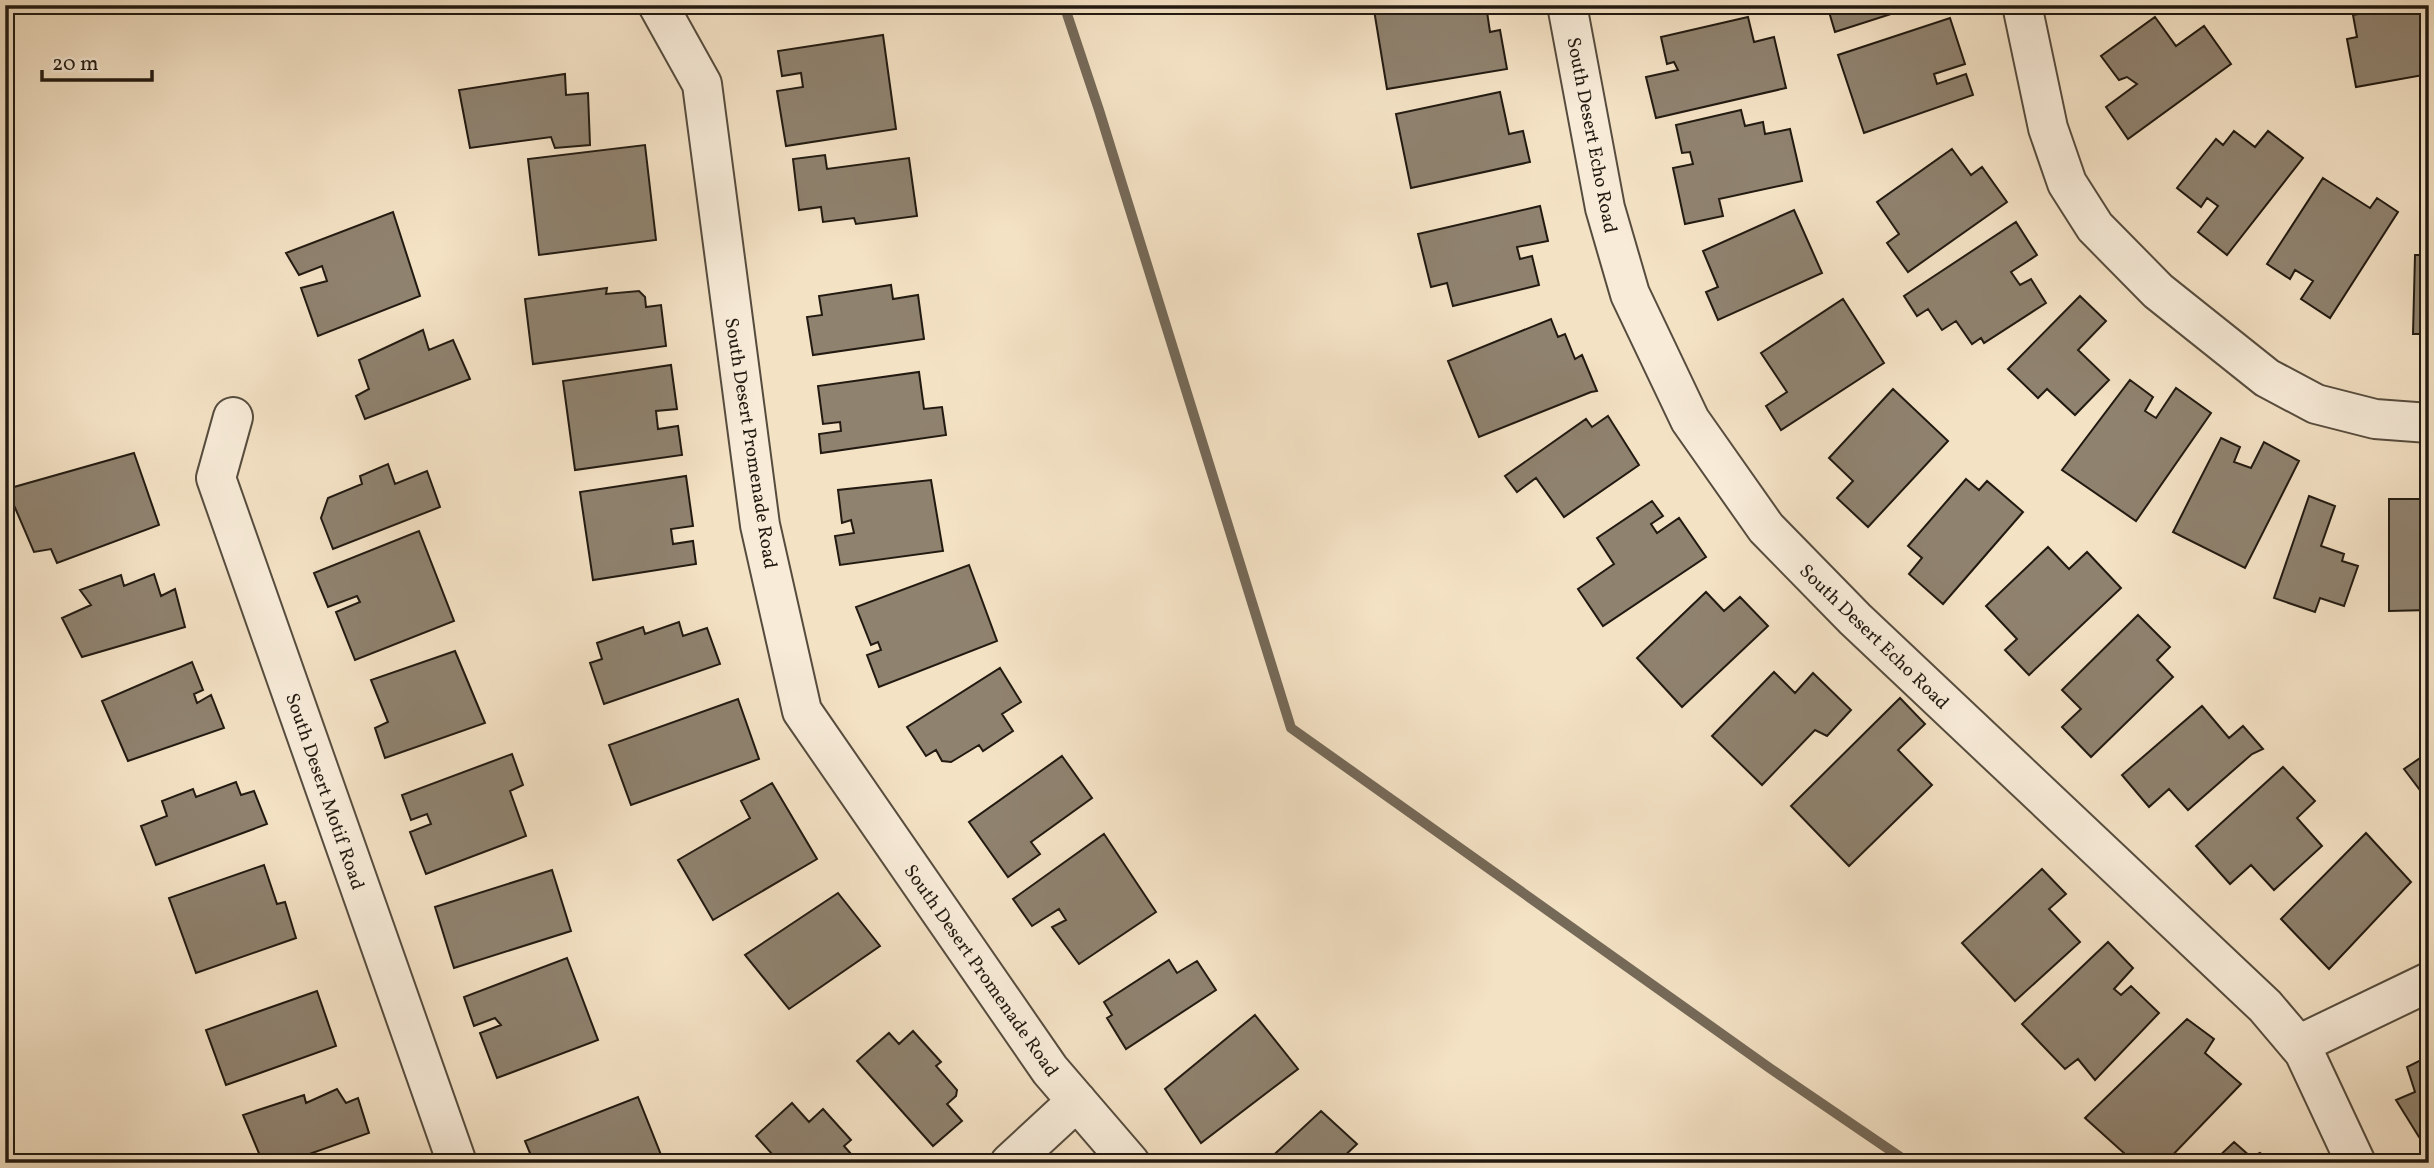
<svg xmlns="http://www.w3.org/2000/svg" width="2434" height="1168" font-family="Vollkorn,serif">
<rect width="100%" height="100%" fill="#f4e2c5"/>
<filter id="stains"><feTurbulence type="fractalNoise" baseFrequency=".00286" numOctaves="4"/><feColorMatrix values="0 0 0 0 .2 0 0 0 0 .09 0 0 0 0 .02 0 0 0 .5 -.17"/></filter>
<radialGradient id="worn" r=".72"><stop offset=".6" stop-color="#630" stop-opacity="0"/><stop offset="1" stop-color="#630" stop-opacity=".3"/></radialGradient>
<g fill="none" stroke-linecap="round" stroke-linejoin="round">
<!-- stream -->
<path stroke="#756958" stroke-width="10" d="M1064,5L1099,110L1291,728L1771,1069L1909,1163"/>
</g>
<!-- building -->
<path fill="#8f826f" stroke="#221a11" stroke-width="2" d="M1399,5H1486L1490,32L1500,30L1507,69L1387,89L1374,10Z
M1827,5H1919L1835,32Z
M2405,5H2429V74L2356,87L2347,39L2357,37L2353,15Z
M1748,17L1754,42L1774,37L1786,88L1656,118L1646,77L1678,70L1674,62L1667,64L1661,37Z
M2155,17L2176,46L2204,26L2231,64L2128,139L2106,107L2137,84L2127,77L2119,80L2101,56Z
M1950,18L1965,64L1934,74L1937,84L1966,74L1973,95L1864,133L1838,55Z
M883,35L896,129L786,146L777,91L803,87L801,73L782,76L778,51Z
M565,74L566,95L588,93L590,145L555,148L551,137L470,148L459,90Z
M1500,92L1509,134L1523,131L1530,162L1411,188L1396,114Z
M2429,105V160L2420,107Z
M1741,110L1745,126L1763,122L1765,134L1790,129L1802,181L1719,199L1723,216L1685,224L1673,168L1693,164L1690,152L1682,153L1676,125Z
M2234,131L2255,147L2268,131L2303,158L2227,255L2198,232L2218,206L2207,198L2201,207L2177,188L2216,139L2223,145Z
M645,145L656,240L539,255L528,159Z
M1952,149L1971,175L1982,167L2007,202L1908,272L1887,243L1899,234L1877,202Z
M825,155L827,169L909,158L917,216L856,224L854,218L823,222L821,207L799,210L793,159Z
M2323,178L2370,208L2377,198L2398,212L2330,318L2301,299L2313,281L2295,270L2290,279L2267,264Z
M1540,206L1548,241L1517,247L1520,259L1532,256L1539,285L1453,306L1447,283L1431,287L1418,234Z
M1794,210L1822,273L1718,320L1706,292L1718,287L1703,251Z
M393,212L420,296L318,336L301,288L327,281L322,266L299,275L286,253Z
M2016,222L2037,255L2011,272L2020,285L2031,279L2046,303L1984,343L1981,338L1972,344L1956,321L1942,330L1928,309L1917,316L1904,296Z
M2415,255H2429V334H2413Z
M891,285L893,299L918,295L924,339L813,355L807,317L822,315L819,296Z
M607,288L606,294L639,291L645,297L646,307L661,305L666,346L533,364L525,299Z
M2080,296L2106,321L2078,350L2109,380L2075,415L2047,389L2038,398L2008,369Z
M1843,299L1884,363L1781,430L1766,406L1787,392L1761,353Z
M1551,319L1558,337L1565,334L1575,359L1582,355L1597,391L1591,392L1479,437L1448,361Z
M423,330L429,350L453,340L470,379L365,419L356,396L369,389L359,360Z
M671,365L677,409L656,411L658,429L678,426L682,455L575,470L563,381Z
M919,372L924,409L942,407L946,435L821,453L819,434L841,431L840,422L823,424L818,386Z
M2130,380L2153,397L2145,411L2156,418L2176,388L2211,413L2136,521L2062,470Z
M1893,389L1948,441L1868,527L1837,498L1853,481L1829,458Z
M1608,416L1639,465L1564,517L1536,478L1517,492L1505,476L1586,419L1592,427Z
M2221,438L2240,447L2234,462L2251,468L2264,442L2299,461L2245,568L2173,532Z
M134,453L159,525L57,563L51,549L34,552L7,489Z
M388,464L395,484L427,471L440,507L333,549L321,518L328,498L362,484L360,476Z
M686,476L693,526L671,529L673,544L693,541L696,564L593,580L580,492Z
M1966,479L1979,490L1987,481L2023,512L1943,604L1909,574L1922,558L1908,546Z
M931,480L943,551L840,565L835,536L854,533L851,520L842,523L838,490Z
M2309,496L2335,506L2321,546L2344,554L2342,561L2358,566L2344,606L2320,598L2315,612L2274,598Z
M2389,499H2421V521H2429V610L2389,611Z
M1652,501L1663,516L1651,524L1657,533L1679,518L1706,557L1603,626L1578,589L1614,564L1597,538Z
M419,531L454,621L355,660L336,612L360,602L357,596L328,607L314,573Z
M2048,547L2069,569L2087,552L2121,588L2029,675L2005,650L2017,639L1986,606Z
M969,565L997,641L879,687L867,655L881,650L878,642L871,645L856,607Z
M154,574L161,596L175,589L185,627L82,657L62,618L91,605L80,590L121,575L124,586Z
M1706,592L1724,611L1740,597L1768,626L1682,707L1637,658Z
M2138,615L2170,647L2157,660L2173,677L2091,757L2062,727L2081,709L2062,690Z
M679,622L683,636L707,628L720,664L604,704L590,663L602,659L597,643L643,627L645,634Z
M455,651L485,723L385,758L375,728L388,722L371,680Z
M192,662L203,690L194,694L197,703L211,695L224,728L128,761L102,701Z
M1000,668L1021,702L1002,714L1013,731L983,751L979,745L951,762L942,761L936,750L926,756L907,727Z
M1774,672L1795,693L1813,673L1851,710L1827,736L1815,730L1762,785L1712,736Z
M1900,698L1925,724L1898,750L1932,785L1849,866L1791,806Z
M738,699L759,759L631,805L609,745Z
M2202,706L2229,738L2243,726L2263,749L2252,754L2188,810L2169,789L2149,807L2122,775Z
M2429,752V802L2404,769Z
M512,754L523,785L510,791L526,836L426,874L410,832L431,824L427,814L411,820L402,795Z
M1062,756L1092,798L1031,842L1040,854L1008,877L969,822Z
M2283,767L2315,801L2297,818L2322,846L2274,890L2251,865L2230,884L2196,846Z
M236,782L241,795L254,791L267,824L156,865L141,826L167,816L162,801L193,789L196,797Z
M772,783L817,859L713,920L678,860L750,818L741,801Z
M2366,833L2411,882L2329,969L2281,919Z
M1104,834L1156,912L1079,964L1052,927L1066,920L1059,909L1032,926L1013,899Z
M264,865L277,904L285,902L296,938L196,973L169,898Z
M2042,869L2066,894L2049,909L2080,942L2015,1001L1962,943Z
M552,870L571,931L454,968L435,907Z
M838,893L880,946L789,1009L745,955Z
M2108,942L2133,968L2114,989L2121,995L2131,986L2159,1013L2095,1080L2078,1059L2065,1069L2022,1024Z
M567,958L598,1040L497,1078L480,1033L501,1025L495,1018L474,1026L464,997Z
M1169,960L1177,973L1197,961L1216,990L1126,1049L1107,1018L1112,1015L1104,1002Z
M317,991L336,1046L226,1085L206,1030Z
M1255,1015L1298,1069L1201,1143L1165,1089Z
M2187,1019L2214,1039L2205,1053L2241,1084L2165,1163H2135L2085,1118Z
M913,1031L941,1062L936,1066L957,1090L956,1096L947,1104L962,1121L933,1146L857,1061L889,1033L899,1044Z
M2429,1056V1132L2419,1137L2396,1100L2415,1092L2407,1067Z
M337,1089L346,1103L358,1098L369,1133L284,1163H263L243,1115L304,1095L306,1103Z
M638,1097L663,1160L655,1163H534L525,1141Z
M792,1103L809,1122L823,1109L851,1140L844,1146L859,1163H780L756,1136Z
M1321,1111L1357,1144L1337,1163H1265Z
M2234,1142L2251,1157L2260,1153L2273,1163H2212Z"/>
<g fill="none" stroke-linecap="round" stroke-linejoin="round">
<defs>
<path id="minor" d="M658,5L702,84L760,525L802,711L1050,1070L1130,1163
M1567,5L1605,208L1630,294L1690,420L1766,528L1855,619L2265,1006L2304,1052L2356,1163
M2022,5L2048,128L2067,183L2095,227L2158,291L2267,378L2316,404L2375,419L2429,423
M233,417L216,478L457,1163
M2298,1045L2429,982
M1010,1163L1077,1101"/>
</defs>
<!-- minor casing -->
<use href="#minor" stroke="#564c3e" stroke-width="42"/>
<!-- minor -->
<use href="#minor" stroke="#f8ecd9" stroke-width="38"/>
</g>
<g text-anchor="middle" stroke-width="5" stroke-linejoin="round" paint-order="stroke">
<!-- street labels -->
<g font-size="19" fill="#221a11" stroke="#f8ecd9">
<text transform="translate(1593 135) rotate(79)" y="7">South Desert Echo Road</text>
<text transform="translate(752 443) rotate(81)" y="7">South Desert Promenade Road</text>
<text transform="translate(1875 636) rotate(44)" y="7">South Desert Echo Road</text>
<text transform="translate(326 791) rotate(71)" y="7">South Desert Motif Road</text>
<text transform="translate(982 970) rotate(55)" y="7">South Desert Promenade Road</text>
</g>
</g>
<!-- margin -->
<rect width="2434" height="1168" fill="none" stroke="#f4e2c5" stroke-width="28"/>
<rect x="7" y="7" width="2420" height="1154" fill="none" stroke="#221a11" stroke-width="3.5"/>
<rect x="14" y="14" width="2406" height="1140" fill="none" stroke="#221a11" stroke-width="2"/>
<!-- scale -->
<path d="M42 70v10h110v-10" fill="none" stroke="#221a11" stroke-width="3.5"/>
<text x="52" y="70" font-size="21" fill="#221a11" stroke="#f8ecd9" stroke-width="5" paint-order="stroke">20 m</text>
<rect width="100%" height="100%" filter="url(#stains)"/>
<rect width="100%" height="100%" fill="url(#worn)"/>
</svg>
